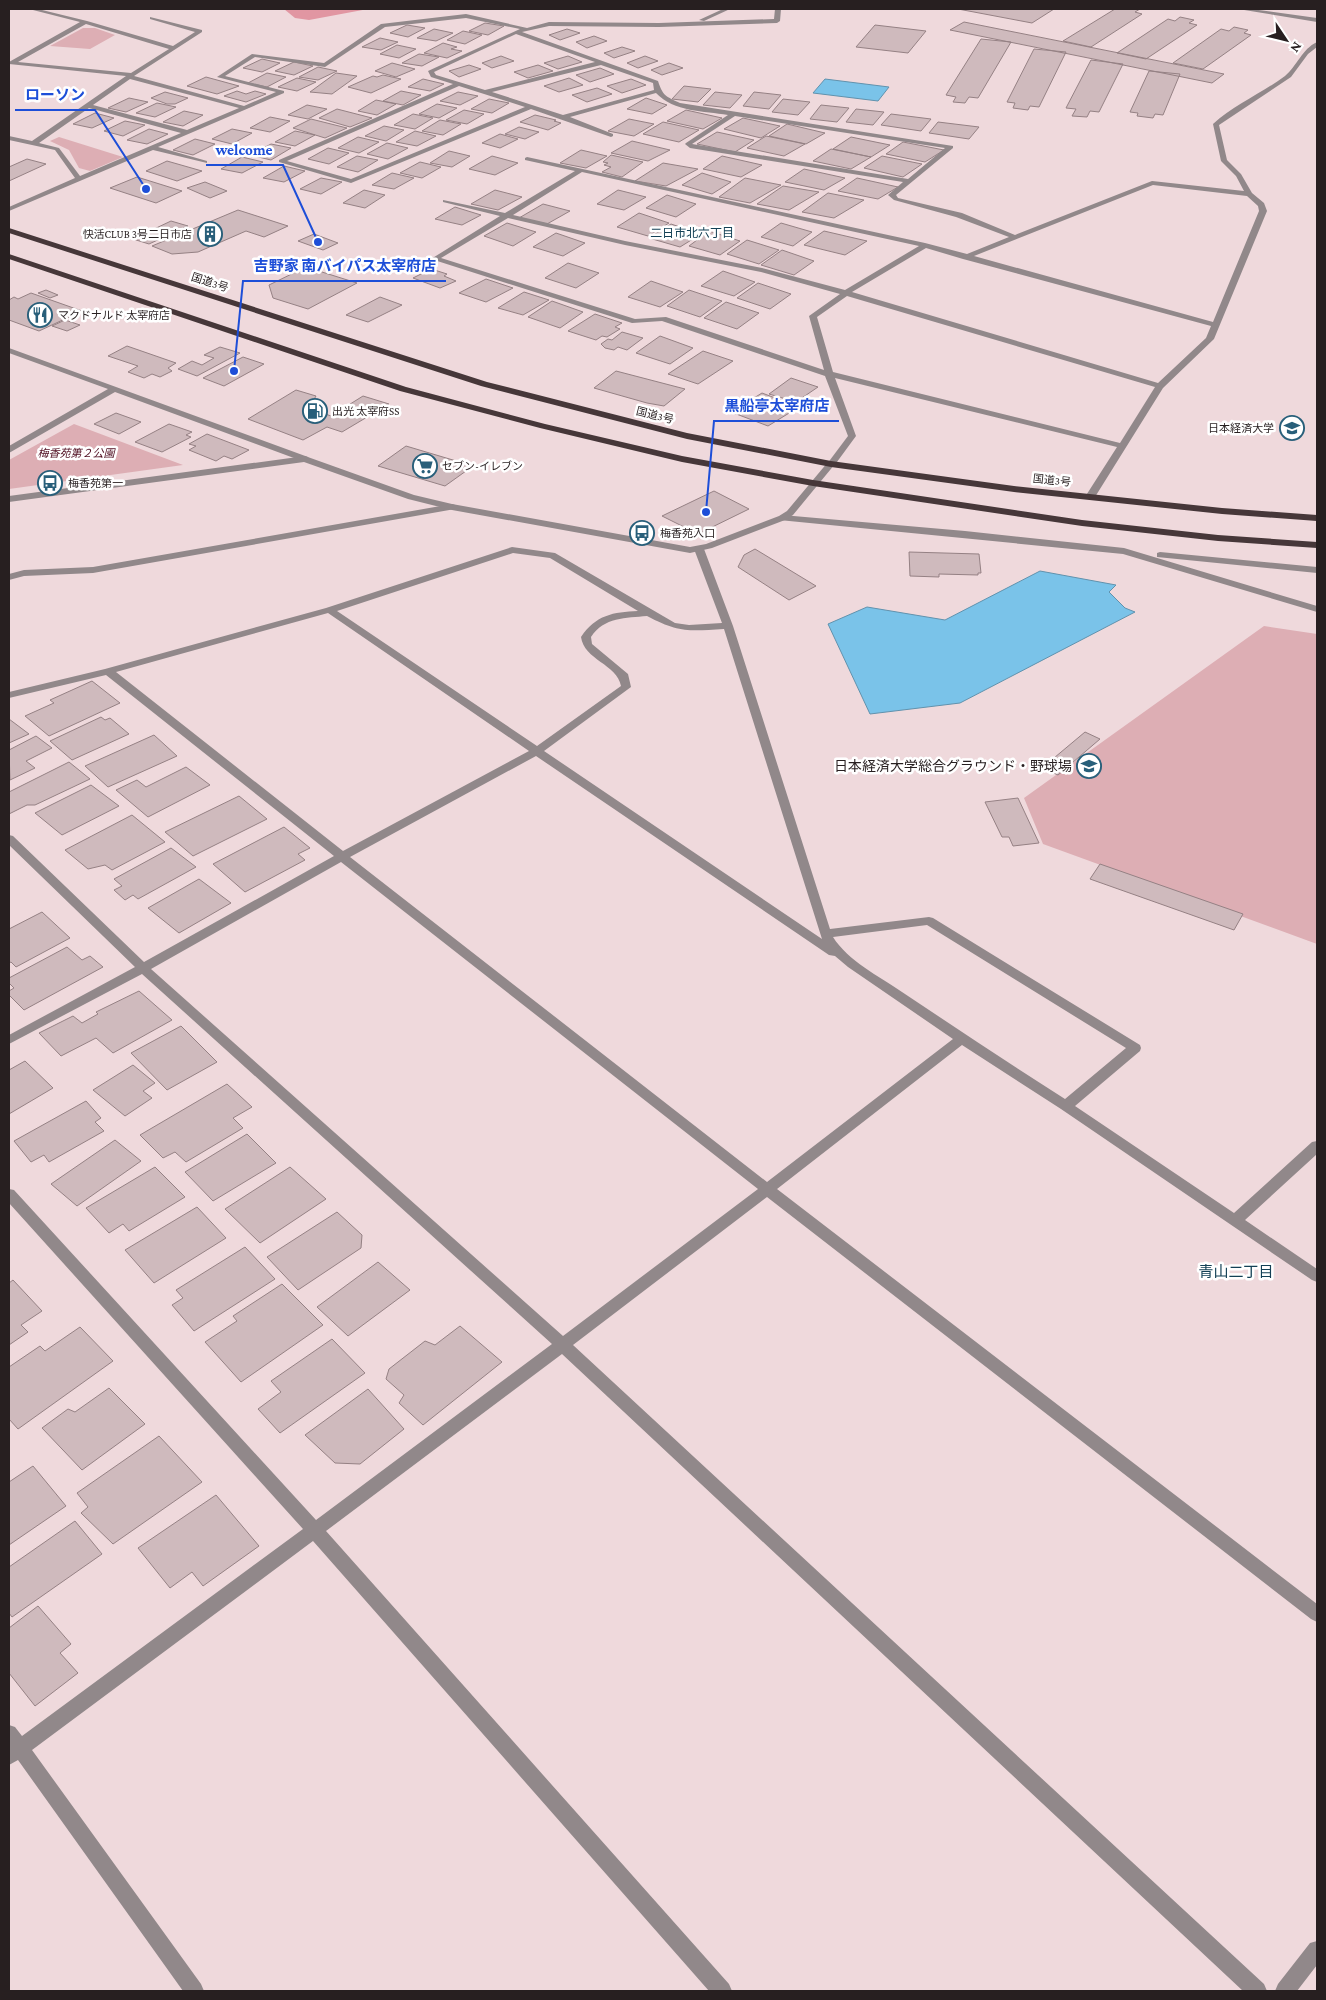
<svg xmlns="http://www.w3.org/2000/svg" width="1326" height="2000" font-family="'Crimson Pro','Noto Sans JP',serif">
<rect width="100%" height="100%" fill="#efd9dc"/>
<!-- green -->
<path fill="#ddaeb4" d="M83,28H95L115,35L90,49L50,46Z
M59,137L123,157L90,171L79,168L69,150L50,141Z
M74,424L183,465L9,489V460Z
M1264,626L1317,634V944L1043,844L1024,798Z"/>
<!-- forest -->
<path fill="#e196a2" d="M284,9H368L309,20L295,18Z"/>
<!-- water -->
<path fill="#7ac3e9" stroke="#6192ad" d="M825,79L889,87L878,101L813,93Z
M1040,571L1116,585L1109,592L1125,608L1135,612L960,703L870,714L828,624L867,607L945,620Z"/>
<!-- building -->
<path fill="#cfbabd" stroke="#958184" d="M958,9H1054L1032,23Z
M1115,9H1140L1135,12L1142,14L1091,47L1063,41Z
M1180,17L1194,20L1189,23L1197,25L1146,59L1117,53L1168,19L1175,21Z
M964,22L1224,74L1212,83L950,30Z
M485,23L504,26L488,35L469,31Z
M407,25L425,28L408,37L390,33Z
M875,25L926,31L908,53L856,47Z
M1234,27L1248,30L1244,33L1251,35L1203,69L1173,63L1221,29L1229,31Z
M434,29L453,33L436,41L417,38Z
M567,29L580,33L560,40L549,35Z
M463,31L482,35L465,44L447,40Z
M594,36L607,41L587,48L576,42Z
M380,38L398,42L381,50L362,47Z
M981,39L1011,42L978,98L969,97L965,103L953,102L956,97L946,95Z
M443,43L457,47L451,49L462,51L447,58L424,53Z
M397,45L416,49L399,58L380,54Z
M622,47L635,51L614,58L604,53Z
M1034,49L1066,52L1039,107L1030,106L1028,110L1013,108L1015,103L1007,102Z
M419,54L439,57L422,66L402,63Z
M501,56L514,61L492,68L482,63Z
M568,56L582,62L558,69L544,63Z
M645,56L658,61L638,68L627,63Z
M262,59L280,63L262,72L243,68Z
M1091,60L1123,64L1099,112L1090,111L1087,117L1072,116L1076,109L1066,108Z
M294,62L313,66L294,75L275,71Z
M392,63L415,69L396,77L375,71Z
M669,63L683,68L662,75L651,70Z
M469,65L481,69L459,77L449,71Z
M538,65L553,71L528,78L514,72Z
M318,67L337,71L318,80L299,77Z
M600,68L614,74L590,82L576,75Z
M1149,71L1180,74L1163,115L1155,114L1153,118L1137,116L1138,113L1130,112Z
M267,73L286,77L267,87L248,83Z
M336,73L357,76L332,94L310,92Z
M383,75L401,79L371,93L348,87L373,76L377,77Z
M206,77L239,86L217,94L187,86Z
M297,78L316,82L297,91L278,87Z
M569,78L583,85L559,92L544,86Z
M423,79L444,84L430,91L408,87Z
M631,79L646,85L622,93L607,86Z
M684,86L711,89L698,102L672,99Z
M597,88L612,94L587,102L572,95Z
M237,91L246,94L255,91L266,94L246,102L224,96Z
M401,91L421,95L403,105L383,101Z
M165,92L188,98L175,104H167L151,98Z
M458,92L478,96L460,105L440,101Z
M715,92L742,95L730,108L703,105Z
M754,92L781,95L769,109L743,106Z
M129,98L148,102L126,112L108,108Z
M646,98L667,105L652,114L627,109Z
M489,99L509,103L492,113L471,109Z
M783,99L810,102L798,115L772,112Z
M376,100L396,104L377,115L358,111Z
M157,103L176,107L155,117L136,113Z
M437,104L457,108L439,118L419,114Z
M307,105L327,109L308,119L288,115Z
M821,105L849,108L837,122L810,119Z
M337,109L372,118L350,127L319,118Z
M856,109L884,112L873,125L846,122Z
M464,110L484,114L467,124L446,120Z
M686,110L722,118L703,129L667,121Z
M184,111L203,115L183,126L163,122Z
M95,113L114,118L92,128L73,124Z
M413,114L433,118L415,129L394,125Z
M891,114L931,119L921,131L881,125Z
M535,115L556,120L554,121L561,123L548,130L520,122Z
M270,117L290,121L270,132L250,128Z
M743,118L780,126L761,138L724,129Z
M311,119L347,128L325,138L293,128Z
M629,119L654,124L634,136L608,131Z
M440,120L461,124L443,135L422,131Z
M125,121L145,125L123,136L104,131Z
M663,122L699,130L679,142L643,134Z
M938,122L979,127L969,139L929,133Z
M787,124L825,133L806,144L769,136Z
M384,126L404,130L386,141L365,136Z
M519,127L539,132L525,139L505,134Z
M149,129L168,134L147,144L127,140Z
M232,129L252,133L232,144L212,139Z
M295,131L315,135L295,146L275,142Z
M415,131L436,136L417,146L396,142Z
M717,132L754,140L735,152L697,144Z
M500,134L518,139L500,148L482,143Z
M766,136L805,144L784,156L747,148Z
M358,137L379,142L359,153L338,148Z
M851,137L890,145L871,157L833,149Z
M195,139L215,144L193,155L173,150Z
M632,141L670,150L648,161L611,153Z
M903,142L944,150L925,162L886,154Z
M387,143L408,148L388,159L367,154Z
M271,144L291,148L271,160L250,155Z
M328,148L349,153L329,164L308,159Z
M831,149L871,157L851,169L813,161Z
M581,150L607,156L586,168L560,163Z
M449,151L470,156L452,167L430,163Z
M611,155L643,162L622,177L602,172L611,167L604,165L608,163L603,162Z
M357,156L378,160L358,172L337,167Z
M492,156L518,163L495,175L469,169Z
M722,156L762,165L741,177L703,169Z
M882,156L922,164L903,177L864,168Z
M242,157L263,162L242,173L221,169Z
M27,159L46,164L9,181V167Z
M167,161L202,171L177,181L146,171Z
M420,162L441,167L422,178L400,173Z
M663,163L698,169L666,186L635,181Z
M284,166L305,171L284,182L263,178Z
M804,169L845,178L824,190L785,182Z
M392,173L414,178L394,189L372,185Z
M702,173L731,182L712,194L682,185Z
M137,177L182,191L156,203L110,188Z
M321,178L342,182L321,194L300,189Z
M745,178L781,185L750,203L719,197Z
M857,178L898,187L878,199L838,191Z
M205,182L227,191L210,198L187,188Z
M783,186L819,192L789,210L757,204Z
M364,190L385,195L365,208L343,203Z
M495,190L522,197L498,210L471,204Z
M618,190L646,197L624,210L597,204Z
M828,193L864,200L834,218L802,212Z
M667,195L696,204L676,217L646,208Z
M543,204L570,211L547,224L519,218Z
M455,207L481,215L462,225L435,219Z
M238,210L288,226L264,237L246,231L198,252L172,254L152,246Z
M639,213L669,223L648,236L617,227Z
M171,221L188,226L149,244L133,239Z
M507,223L536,232L513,246L484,236Z
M781,223L812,232L793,246L761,237Z
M671,224L701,234L680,247L649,238Z
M709,231L740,241L720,255L689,246Z
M824,231L867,241L845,255L804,245Z
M556,233L585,243L563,256L533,247Z
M314,234L338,243L323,250L298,241Z
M747,240L779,250L759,264L727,254Z
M782,250L814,261L794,275L761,265Z
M568,263L599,273L576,288L545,278Z
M306,267L357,283L308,309L273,298L269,285Z
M425,267L447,274L444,276L456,281L440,288L413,278L425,272L419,270Z
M723,271L755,282L734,296L701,286Z
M486,279L513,288L486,302L459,293Z
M651,281L683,292L660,307L628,297Z
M758,283L791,294L770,309L737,298Z
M46,290L58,295L50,298L38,293Z
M689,290L722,301L700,317L667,306Z
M524,292L549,300L523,315L498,308Z
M31,293L82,311L39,331L9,320V300L14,297L18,299Z
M380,297L402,305L368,322L346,315Z
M552,301L583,312L560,328L528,317Z
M726,302L759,313L737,329L704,318Z
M595,314L622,323L615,327L620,329L607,337L602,336L596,340L568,331Z
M65,320L80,325L67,331L52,326Z
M622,332L643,338L627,350L618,347L614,350L605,348L601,344L608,339L612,340Z
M660,336L693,348L670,364L636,353Z
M127,346L176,363L168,368L172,371L160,377L152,374L144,378L128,372L138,366L108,356Z
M220,347L240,353L197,376L178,369L192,361L202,365L214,358L204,355Z
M703,351L733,361L698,384L668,374Z
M243,357L264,364L224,386L203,378Z
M616,371L685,389L664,406L647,403L594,388Z
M791,378L818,387L796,402L769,394Z
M296,390L316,396L309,408L331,416L363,396L389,404L342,432L327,427L303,440L248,419Z
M762,393L799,407L768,426L731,412Z
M116,413L141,422L119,434L94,424Z
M169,424L192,432L186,435L191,437L162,452L135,442Z
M207,434L249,450L232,459L224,456L216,461L189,450L196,446L189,444Z
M406,446L473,466L445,486L378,466Z
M714,491L749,509L698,534L662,516Z
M755,549L816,586L789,600L738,567L744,555Z
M909,552L979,554L981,573H978V575L939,574V577L910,576Z
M92,681L120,703L49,736L25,716L54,703L50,700Z
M101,717L105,720L110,718L129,734L72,760L50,741Z
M9,719L29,734L9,743Z
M1085,732L1100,739L1058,775L1042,768Z
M154,735L177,756L108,787L85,766Z
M36,736L52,748L26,761L35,768L10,780L9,750Z
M69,762L90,779L35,805H27L9,814V792Z
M186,767L210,785L148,817L116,790L137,780L146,787Z
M91,785L119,806L62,835L35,813Z
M239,796L267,819L193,856L165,832Z
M1018,798L1039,843L1013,846L1009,837H1002L985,802Z
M132,815L165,842L112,870L105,865L88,869L65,850Z
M284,827L310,848L298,854L305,860L245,892L213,864Z
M171,848L196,867L138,899L133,895L125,900L114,890L122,886L114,879Z
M1100,864L1243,914L1234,930L1090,879Z
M199,879L231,903L179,933L148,908Z
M42,912L70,938L16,967L11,962L9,963V929Z
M67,947L82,960L90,956L103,967L24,1010L9,995V991L14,988L9,983V978Z
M139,991L172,1020L113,1053L96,1038L61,1056L39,1033L73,1016L82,1023L98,1014L96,1012Z
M181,1026L217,1062L167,1090L131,1053Z
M25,1061L53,1088L9,1114V1070Z
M133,1065L155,1083L143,1091L152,1098L125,1116L93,1090Z
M227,1084L252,1107L233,1118L243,1128L186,1162L175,1152L163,1158L140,1135Z
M86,1101L101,1118L95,1122L104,1131L49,1162L44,1155L31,1162L14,1141Z
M247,1134L276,1163L213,1201L185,1172Z
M115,1140L141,1161L77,1206L51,1184Z
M155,1167L185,1197L129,1231L123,1224L109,1233L86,1208Z
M290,1167L326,1199L260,1243L225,1209Z
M197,1207L226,1238L154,1283L125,1250Z
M337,1212L362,1235L361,1248L298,1290L267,1257Z
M245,1247L275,1279L194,1331L172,1305L183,1298L176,1290Z
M378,1262L410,1290L348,1336L317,1307Z
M13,1280L42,1311L21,1325L28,1332L9,1345V1283Z
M282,1284L323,1325L241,1382L205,1342L237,1321L233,1316Z
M460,1326L502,1362L423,1425L399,1403L404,1395L386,1379L389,1369L425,1341L435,1345Z
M80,1327L113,1361L18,1429L9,1419V1367L40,1346L45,1351Z
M332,1339L365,1373L280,1433L258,1409L281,1392L271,1381Z
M109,1388L145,1424L82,1470L42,1428L68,1409L75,1412Z
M368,1389L404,1429L360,1464L335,1463L305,1435Z
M159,1436L202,1482L113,1544L81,1513L88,1507L77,1493Z
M33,1466L66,1506L9,1545V1482Z
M216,1495L259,1546L203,1586L192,1572L170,1588L138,1548Z
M75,1521L102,1554L12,1617L9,1613V1567Z
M38,1606L71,1644L60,1653L78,1673L35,1706L9,1673V1628Z"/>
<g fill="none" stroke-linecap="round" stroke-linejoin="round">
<!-- minor -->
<path fill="#91888a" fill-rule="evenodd" d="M29,9H38L87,21L173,46L195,32L150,19V17L202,30V32L134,76L244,106L276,92L217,77L252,54L324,63L381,24L466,14L527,28L549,22L659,23L774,19L775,9H781L780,21L777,23L659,27L549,26L522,32L658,81C663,96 665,96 680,103L953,146V148L896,195L898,198L962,213L1015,235L1152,181L1244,191L1236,176L1221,161L1213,124C1234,105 1262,93 1285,76C1297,66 1302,49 1317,42V47L1308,54L1291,77L1219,125L1227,160L1241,174L1252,193L1264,203L1267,211L1214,339L1163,388L1095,497L1090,500L1085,497L1117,447L835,378L856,436L834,466H828L827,464L848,436L825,376L662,321L632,323L431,259L500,216L443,202V200L505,213L575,171L525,160V158L527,157L925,243L967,254L1009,237L956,217L894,200L888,195L903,182L690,148L685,144L686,143L728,115C704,111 674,112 656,93L570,117L613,134V136L611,137L531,109L351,183L279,162V160L453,84L431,77L428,71L520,29L466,18L385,27L325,67L255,57L225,76L284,91V93L158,147L207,161V163L153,150L9,211V207L75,178L55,150L9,140V136L32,141L126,76L9,64V62L80,22ZM86,24L169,49L131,73L18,62ZM516,34L595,62L485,90L436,75L434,72ZM601,65L653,83L654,90L563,115L492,92ZM130,79L239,108L187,130L93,105ZM459,86L525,107L351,179L287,161ZM89,108L181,133L80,176L59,148L39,143ZM735,116L945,148L908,179L692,144ZM582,172L919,246L845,290L762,268L625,241L513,215ZM1153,185L1247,196L1258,206L1259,211L1213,322L974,256ZM508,218L625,245L761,272L840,294L809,316L824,370L666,317L635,319L441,258ZM926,248L963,259L1211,326L1206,338L1158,383L852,292ZM847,296L1155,387L1120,443L833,372L817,317Z
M723,9H730L704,21L699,20Z
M1238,9H1251L1317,18V22Z
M9,348L308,457L309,459L305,462L302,461L115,392L9,453V446L108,389L9,353Z
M452,504L455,505V509L93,573L24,576L9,580V574L24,570L93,567Z
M782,515L965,531L1124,548L1317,606V612L1123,554L779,520L777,518Z
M699,546L704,549L733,626L830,929L929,917L933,918L1140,1045L1141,1048L1140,1051L1075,1106L1234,1213L1312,1142L1317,1141V1154L1245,1220L1317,1269V1282L1312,1280L1061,1109L962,1045L777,1189L1317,1604V1622L1311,1619L767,1197L573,1345L1264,1984L1267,1991H1243L562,1354L326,1531L729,1984L732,1991H709L313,1541L32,1750L201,1984L204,1991H183L18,1760L9,1765V1725L15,1727L22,1736L303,1529L9,1203V1189L14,1190L316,1520L552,1344L142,974L9,1044V1035L135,967L9,845V835L13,836L144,962L334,856L106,675L9,698V692L105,669L326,608L512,547L555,553L675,623L689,625L722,623L694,549ZM513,553L550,558L638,611C613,612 596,615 581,637C584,660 617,664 621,686L537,746L337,611ZM328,613L529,751L343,851L116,672ZM647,616C679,633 689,631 724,629L822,939L544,751L631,687L628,674L592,644L591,637C604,617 626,618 647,616ZM536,756L829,955L835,956L848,967L953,1039L767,1182L350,857ZM341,862L758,1189L563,1336L151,969ZM927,925L1126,1048L1065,1099C1010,1064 956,1028 902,992C879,976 848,961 833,937Z
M1160,552L1317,567V573L1157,557V553Z
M1317,1941V1965L1297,1991H1275L1278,1984L1310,1943Z"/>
<!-- tertiary -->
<path fill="#91888a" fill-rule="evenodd" d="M305,456L414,495L452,504L690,547L706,544L779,516L787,511L828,462L831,461L835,464L793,515L785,520L712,548L690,553L452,510L408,499L304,462L9,502V496Z"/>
<!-- trunk -->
<path fill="#463739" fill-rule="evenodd" d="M9,228L487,382L687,433L831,461L1014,486L1222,508L1317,515V521L1222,514L1014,492L831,467L687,439L481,386L9,233Z
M9,254L406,387L545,424L682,456L813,480L1082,520L1218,535L1317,542V548L1218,541L1082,526L813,486L682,462L540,428L400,391L9,259Z"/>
</g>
<!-- icons -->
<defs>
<symbol id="building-ring" viewBox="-11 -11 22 22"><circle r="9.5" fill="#fff" stroke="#285f7a" stroke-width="1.5"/><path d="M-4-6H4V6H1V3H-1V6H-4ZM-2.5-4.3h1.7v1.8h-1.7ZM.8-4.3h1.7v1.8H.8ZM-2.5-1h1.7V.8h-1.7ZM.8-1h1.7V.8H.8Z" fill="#285f7a"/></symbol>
<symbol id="restaurant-ring" viewBox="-11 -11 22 22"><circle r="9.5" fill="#fff" stroke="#285f7a" stroke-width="1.5"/><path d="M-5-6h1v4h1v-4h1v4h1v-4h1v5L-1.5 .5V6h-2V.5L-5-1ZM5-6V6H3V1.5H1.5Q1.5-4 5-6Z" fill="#285f7a"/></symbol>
<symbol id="fuel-ring" viewBox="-11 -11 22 22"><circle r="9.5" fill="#fff" stroke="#285f7a" stroke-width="1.5"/><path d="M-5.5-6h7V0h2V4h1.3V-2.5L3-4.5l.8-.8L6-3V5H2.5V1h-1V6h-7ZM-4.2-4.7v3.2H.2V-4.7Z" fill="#285f7a"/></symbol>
<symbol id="university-ring" viewBox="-11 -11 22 22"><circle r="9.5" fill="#fff" stroke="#285f7a" stroke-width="1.5"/><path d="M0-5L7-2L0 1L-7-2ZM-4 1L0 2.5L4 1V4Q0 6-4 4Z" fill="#285f7a"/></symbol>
<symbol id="supermarket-ring" viewBox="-11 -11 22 22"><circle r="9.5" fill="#fff" stroke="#285f7a" stroke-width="1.5"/><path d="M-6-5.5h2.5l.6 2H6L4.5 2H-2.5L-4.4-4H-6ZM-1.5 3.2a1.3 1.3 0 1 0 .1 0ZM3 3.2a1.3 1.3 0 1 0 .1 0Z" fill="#285f7a"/></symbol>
<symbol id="bus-ring" viewBox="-11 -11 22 22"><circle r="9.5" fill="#fff" stroke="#285f7a" stroke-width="1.5"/><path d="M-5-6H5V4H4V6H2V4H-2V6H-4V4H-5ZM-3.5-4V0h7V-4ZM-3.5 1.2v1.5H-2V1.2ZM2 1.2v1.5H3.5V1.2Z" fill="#285f7a"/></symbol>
</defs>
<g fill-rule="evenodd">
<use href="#building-ring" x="196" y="220" width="28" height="28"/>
<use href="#restaurant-ring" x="26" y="301" width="28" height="28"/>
<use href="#fuel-ring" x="301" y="397" width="28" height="28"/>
<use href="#university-ring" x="1278" y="414" width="28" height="28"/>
<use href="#supermarket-ring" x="411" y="452" width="28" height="28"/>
<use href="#bus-ring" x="36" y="469" width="28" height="28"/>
<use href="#bus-ring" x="628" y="519" width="28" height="28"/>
<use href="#university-ring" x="1075" y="752" width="28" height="28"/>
</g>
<g text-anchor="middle" stroke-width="5" stroke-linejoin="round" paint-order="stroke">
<!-- far-poi labels -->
<g font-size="11" fill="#271f20" stroke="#fff" text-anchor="start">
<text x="192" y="238" text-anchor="end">快活CLUB 3号二日市店</text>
<text x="58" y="319">マクドナルド 太宰府店</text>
<text x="332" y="415">出光 太宰府SS</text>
<text x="1274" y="432" text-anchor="end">日本経済大学</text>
<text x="442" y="470">セブン-イレブン</text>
<text x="68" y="487">梅香苑第一</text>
<text x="660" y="537">梅香苑入口</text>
</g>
<!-- far-street labels -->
<g font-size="11" fill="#271f20" stroke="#fff">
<text transform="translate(210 282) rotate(18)" y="4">国道3号</text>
<text transform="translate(655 415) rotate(14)" y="4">国道3号</text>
<text transform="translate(1052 480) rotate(6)" y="4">国道3号</text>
</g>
<!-- far-park labels -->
<g font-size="11" font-style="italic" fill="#4f0d20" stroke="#fff">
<text x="76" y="457">梅香苑第２公園</text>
</g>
<!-- far-neighbourhood labels -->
<g font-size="12" fill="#134055" stroke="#fff">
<text x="692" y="237">二日市北六丁目</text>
</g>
<!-- poi labels -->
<g font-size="14" fill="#271f20" stroke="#fff" text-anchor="end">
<text x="1072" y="771">日本経済大学総合グラウンド・野球場</text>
</g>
<!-- neighbourhood labels -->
<g font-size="15" fill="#134055" stroke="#fff">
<text x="1236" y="1277">青山二丁目</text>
</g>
</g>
<!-- callouts -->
<path fill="none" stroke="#1d4ed8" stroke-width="2" d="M146 189L95 110H15M318 242L283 165H206M234 371L243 281H446M706 512L714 421H839"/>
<g fill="#1d4ed8" stroke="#fff" stroke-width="2">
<circle cx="146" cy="189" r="5"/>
<circle cx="318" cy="242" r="5"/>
<circle cx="234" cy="371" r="5"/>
<circle cx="706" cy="512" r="5"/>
</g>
<g font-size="15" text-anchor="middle" font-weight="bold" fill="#1d4ed8" stroke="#fff" stroke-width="5" stroke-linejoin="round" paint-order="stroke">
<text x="55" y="100">ローソン</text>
<text x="244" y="155">welcome</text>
<text x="345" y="271">吉野家 南バイパス太宰府店</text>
<text x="777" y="411">黒船亭太宰府店</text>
</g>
<!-- border -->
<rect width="1326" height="2000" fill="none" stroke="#271f20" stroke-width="20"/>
<!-- north arrow -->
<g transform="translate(1286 40) rotate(125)" stroke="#ffffff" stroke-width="4" paint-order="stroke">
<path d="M0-4L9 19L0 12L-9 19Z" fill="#271f20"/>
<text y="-8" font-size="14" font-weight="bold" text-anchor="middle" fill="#271f20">N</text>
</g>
</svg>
